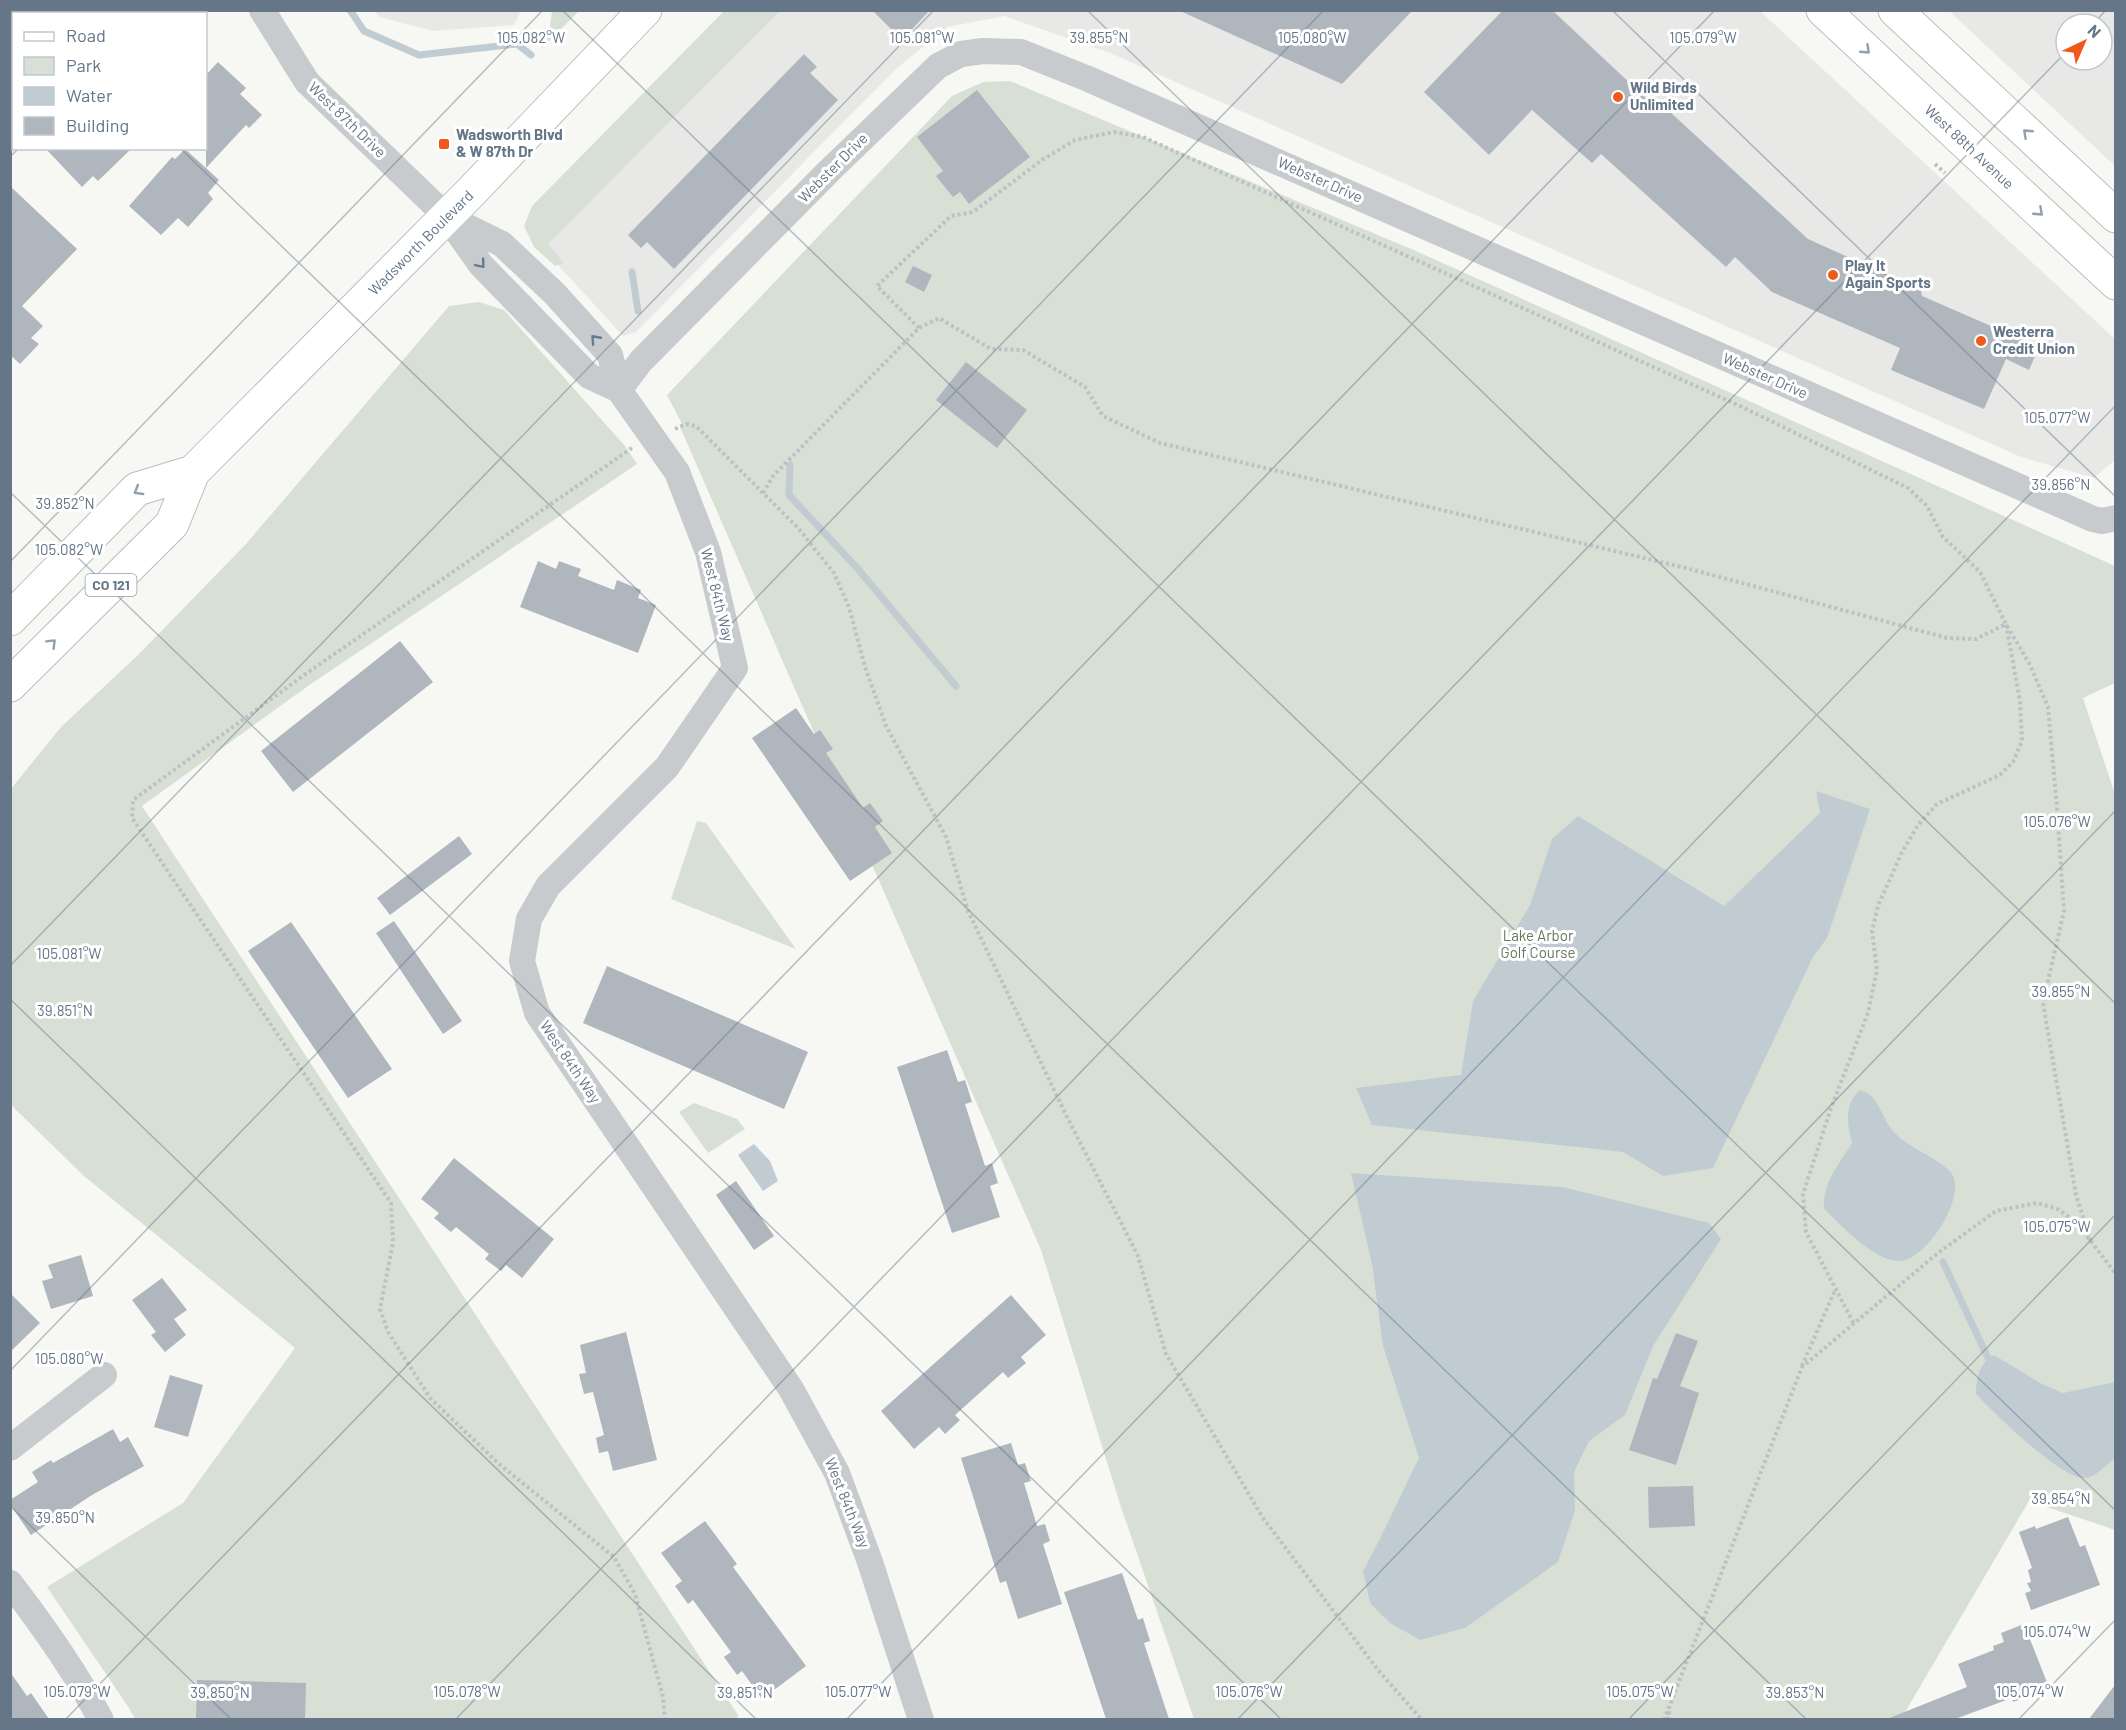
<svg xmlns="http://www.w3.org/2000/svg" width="2126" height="1730" font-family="Barlow,sans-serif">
<rect width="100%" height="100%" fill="#f7f8f4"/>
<!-- built -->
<path fill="#e8e9e7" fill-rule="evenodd" d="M374,11H521L514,25L433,31L380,17Z
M764,11H1760L2115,339V460L2094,478L2021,457L1110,53L1004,16L948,27L897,68L636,332L623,336L535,240Z
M1949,11H2115V166ZM2066,24H2102V60H2066Z"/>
<!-- green -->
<path fill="#d8e0d5" d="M552,11H579L541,49L549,34Z
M724,11H780L548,244L564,263L555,266L534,247L524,226L532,206Z
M1010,81L1416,251L2115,566V683L2083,698L2116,797L2115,1530L2029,1501L1901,1719H1194L1121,1507L1041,1250L680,427L682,424L667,395L952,96L983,82Z
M479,302L504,310L625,446L637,464L308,686L142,806L738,1715V1719H135L129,1708L47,1587L183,1503L295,1348L84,1176L11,1105L10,790L61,727L138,655L246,544L449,306Z
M697,821L706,823L796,949L671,899Z
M694,1103L737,1119L745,1129L708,1153L679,1112Z"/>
<!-- water -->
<path fill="#c1ccd2" d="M1816,791L1870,809L1827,938L1813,957L1713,1168L1663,1176L1623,1152L1372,1125L1356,1088L1461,1075L1473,1001L1530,905L1552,839L1578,816L1724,906L1820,813Z
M1860,1090C1879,1095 1881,1117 1893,1131C1907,1148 1940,1158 1952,1174C1967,1198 1924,1263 1898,1261C1873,1260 1841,1225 1824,1209C1822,1184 1839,1164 1852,1143C1847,1126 1844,1103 1860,1090Z
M754,1144L770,1161L778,1181L763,1191L738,1155Z
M1351,1173L1562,1187L1709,1223L1721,1239L1653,1346L1625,1415L1589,1441L1574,1472L1575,1510L1558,1562L1465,1628L1420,1640L1390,1623L1370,1603L1363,1571C1383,1535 1400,1496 1419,1458L1383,1346L1372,1264Z
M1994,1355L2042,1384L2063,1393L2115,1382V1458C2107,1464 2095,1478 2084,1478C2059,1477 1994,1413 1976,1394C1976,1379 1979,1363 1994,1355Z"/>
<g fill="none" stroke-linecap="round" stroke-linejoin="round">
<!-- stream -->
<path stroke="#c1ccd2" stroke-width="7" d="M350,10L364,31L419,55L517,44L531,55
M632,272L638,311
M790,465L789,495L858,569L956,686
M1943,1262L1988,1358"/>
</g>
<!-- building -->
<path fill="#afb6bd" d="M872,10H930L902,40Z
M1178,10H1413L1342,84Z
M1503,10H1552L1649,101L1656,99L1808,239L1921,290L1922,296L2039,347L2029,370L2006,359L1984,409L1891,370L1900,348L1772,292L1735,257L1726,267L1601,154L1592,163L1532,110L1489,155L1424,92Z
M804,54L817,67L810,73L838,100L674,269L647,242L641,248L628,235Z
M218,62L246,88L240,94L262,115L249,128L246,125L206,168L219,180L208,193L213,199L188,227L178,218L161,235L129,206L172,157L175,159L185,149L206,168V75Z
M977,90L1030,157L969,204L960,192L953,197L936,176L943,171L917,137Z
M45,148H132L98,181L93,176L82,187Z
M10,186L77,249L22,306L43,326L31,338L39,344L20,364L10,355Z
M913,266L932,275L924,292L905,282Z
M966,362L1027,410L997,448L936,400Z
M538,561L556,569L559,561L581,569L578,576L614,590L617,580L641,590L638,598L656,605L638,653L520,607Z
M400,641L433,682L293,792L261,751Z
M796,708L814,734L820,730L833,749L826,753L863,808L870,803L883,821L875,827L892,853L850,881L752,738Z
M459,836L472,854L390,915L377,898Z
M394,921L462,1021L443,1034L376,933Z
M291,922L392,1069L348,1098L248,951Z
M607,966L808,1052L784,1109L583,1023Z
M947,1050L958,1082L965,1080L972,1102L965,1104L985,1166L992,1163L998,1183L990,1186L1000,1217L952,1233L897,1067Z
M454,1158L554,1239L522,1278L506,1265L501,1271L485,1259L489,1254L456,1227L451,1232L434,1218L439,1213L421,1199Z
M736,1181L774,1236L754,1250L716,1195Z
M81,1255L93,1296L51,1309L42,1281L53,1278L48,1265Z
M162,1278L187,1310L174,1319L186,1335L165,1352L151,1335L156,1332L132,1300Z
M10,1293L40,1323L10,1352Z
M1011,1295L1046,1335L1021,1357L1026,1363L1008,1378L1003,1372L955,1415L960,1420L945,1434L939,1427L914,1449L881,1411Z
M626,1332L657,1460L613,1471L608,1451L599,1453L596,1438L604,1435L593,1392L584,1394L579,1374L586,1373L580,1345Z
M1676,1333L1698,1341L1680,1386L1699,1393L1676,1465L1629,1450L1653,1378L1657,1379Z
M170,1375L203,1385L188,1437L154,1427Z
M113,1429L120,1442L128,1437L144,1466L92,1495L31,1535L10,1504V1500L38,1482L32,1472L51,1460L53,1463Z
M1011,1443L1018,1465L1025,1463L1031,1481L1024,1483L1037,1526L1045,1524L1050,1541L1043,1544L1062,1604L1018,1619L1006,1581L1000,1583L961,1458Z
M1693,1486L1695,1526L1649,1528L1648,1487Z
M2068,1517L2080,1547L2085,1545L2100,1585L2031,1610L2025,1593L2031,1591L2027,1583L2031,1582L2028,1570L2032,1568L2019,1532L2035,1526L2036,1529Z
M705,1521L737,1564L733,1567L806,1666L762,1699L742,1671L737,1675L724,1657L731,1652L693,1600L688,1604L675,1586L682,1581L661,1553Z
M1122,1573L1138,1620L1143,1618L1150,1641L1144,1643L1169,1719H1106L1064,1592Z
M2024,1624L2048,1685L2037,1690L2038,1693L2013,1702L2012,1698L1955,1719H1887L1967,1687L1958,1664L1994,1650L1993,1646L2004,1642L2001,1633Z
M10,1672L27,1696L31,1693L49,1719H10Z
M197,1680L306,1683L305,1719H196Z
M2115,1685V1719H2089Z"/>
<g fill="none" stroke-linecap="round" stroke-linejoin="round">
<defs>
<path id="primary" d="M1823,10L2116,283
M1895,10L2116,216
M10,619L137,489L193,472
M10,685L172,524L193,472L469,194L645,10"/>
</defs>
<!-- primary casing -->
<use href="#primary" stroke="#babec2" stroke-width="35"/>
<!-- path -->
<path stroke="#bec1c3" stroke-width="4" stroke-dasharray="3 3" stroke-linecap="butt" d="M1935,164L1945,173
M919,328L877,286L951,216L973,212L1042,160L1075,140L1114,132L1143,137L1740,406L1908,488L1927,506L1943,537L1980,572L2006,624L2030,665L2048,707L2057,808L2064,911L2043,1003L2076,1195L2091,1242
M675,429L686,424L696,426L798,528L834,573L849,607L865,667L886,726L946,837L968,911L1068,1119L1138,1256L1166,1354L1263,1518L1378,1670L1422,1720
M632,448L304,675L133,800L132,818L391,1203L393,1243L380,1309L388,1332L430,1398L499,1464L614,1557L635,1594L663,1697L665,1720
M763,493L773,476L919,328L939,318L991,349L1023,350L1085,387L1103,416L1160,443L1686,568L1947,638L1976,639L2006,624L2020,701L2022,741L2013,762L2000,775L1937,804L1918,825L1902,852L1878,906L1872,931L1877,970L1868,1013L1831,1108L1803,1194L1806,1232L1854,1324
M1802,1366L1835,1290
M1664,1720L1802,1367L1938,1253L1996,1211L2037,1203L2058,1209L2076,1222L2116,1274
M1668,1720L1670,1708"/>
<!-- street -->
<path stroke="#c7cbce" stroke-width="26" d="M262,10L307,82L447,217L481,265L589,376L619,390
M36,14L38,10
M10,41L14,38
M447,217L502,244L555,294L610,355L619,390L677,472L708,552L735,668L667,767L548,886L529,919L522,961L537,1013L791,1389L837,1473L870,1562L921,1720
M619,390L641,361L830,170L938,66L961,54L983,51L1021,52L1086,78L2093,519L2102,521L2116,518
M10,1448L104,1375
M10,1583C44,1627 75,1671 101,1720"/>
<!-- primary -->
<use href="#primary" stroke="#fff" stroke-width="33"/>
</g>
<!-- one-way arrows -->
<defs><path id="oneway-chevron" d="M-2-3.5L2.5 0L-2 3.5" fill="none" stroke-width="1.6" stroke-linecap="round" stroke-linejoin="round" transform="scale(1.5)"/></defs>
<g stroke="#929fac">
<use href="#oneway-chevron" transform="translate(1866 50) rotate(43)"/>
<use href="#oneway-chevron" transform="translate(2027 133) rotate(-137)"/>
<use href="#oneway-chevron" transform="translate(2039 212) rotate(43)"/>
<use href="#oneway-chevron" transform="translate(138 491) rotate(149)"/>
<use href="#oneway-chevron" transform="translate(52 643) rotate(-45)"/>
</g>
<g stroke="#697a8c">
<use href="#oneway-chevron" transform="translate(481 264) rotate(50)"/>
<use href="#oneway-chevron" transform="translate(595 339) rotate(-132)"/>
</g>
<!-- ticks -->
<path fill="none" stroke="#647688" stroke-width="1.5" stroke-opacity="0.45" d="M37,10L40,14M562,10L2116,1511M1087,10L2116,1004M1612,10L2116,497M149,14L152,10M2093,24L2106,10M180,148L1807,1720M10,157L19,148M10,492L1282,1720M10,562L543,10M10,966L934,10M10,999L757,1720M10,1371L1324,10M10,1506L232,1720M65,1720L1715,10M455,1720L2066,52M846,1720L2116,405M1237,1720L2116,810M1628,1720L2116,1214M2018,1720L2116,1619"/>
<!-- markers -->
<g fill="#f0591c" stroke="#fff" stroke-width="2">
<circle cx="1618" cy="97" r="6"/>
<rect x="438" y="138" width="12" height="12" rx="3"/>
<circle cx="1833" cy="275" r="6"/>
<circle cx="1981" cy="341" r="6"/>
</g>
<g text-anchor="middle" stroke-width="6" stroke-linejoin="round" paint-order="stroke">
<!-- shield labels -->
<rect fill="#fff" stroke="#929fac" stroke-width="1.5" x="85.5" y="574" width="51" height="22" rx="4.5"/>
<g font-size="14" font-weight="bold" fill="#647688">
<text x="111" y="590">CO 121</text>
</g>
<!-- poi labels -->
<g font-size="15" font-weight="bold" fill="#647688" stroke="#fff" text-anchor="start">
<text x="1630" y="93">Wild Birds<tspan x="1630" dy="17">Unlimited</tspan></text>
<text x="456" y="140">Wadsworth Blvd<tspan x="456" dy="17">&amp; W 87th Dr</tspan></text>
<text x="1845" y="271">Play It<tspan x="1845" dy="17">Again Sports</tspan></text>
<text x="1993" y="337">Westerra<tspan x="1993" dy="17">Credit Union</tspan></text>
</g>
<!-- street labels -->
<g font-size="15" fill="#647688" stroke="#fff">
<text transform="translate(347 120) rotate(44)" y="5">West 87th Drive</text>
<text transform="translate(1969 147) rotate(43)" y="5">West 88th Avenue</text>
<text transform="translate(833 168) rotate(-45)" y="5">Webster Drive</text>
<text transform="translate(1320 180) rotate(24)" y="5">Webster Drive</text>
<text transform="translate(421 243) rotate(-45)" y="5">Wadsworth Boulevard</text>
<text transform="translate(1765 376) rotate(24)" y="5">Webster Drive</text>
<text transform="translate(717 595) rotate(76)" y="5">West 84th Way</text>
<text transform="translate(570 1062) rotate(56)" y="5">West 84th Way</text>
<text transform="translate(847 1503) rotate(68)" y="5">West 84th Way</text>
</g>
<!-- park labels -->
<g font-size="15" fill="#647960" stroke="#fff">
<text x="1538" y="941">Lake Arbor<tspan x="1538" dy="17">Golf Course</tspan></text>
</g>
</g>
<g font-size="15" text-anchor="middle" fill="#647688" stroke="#fff" stroke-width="6" stroke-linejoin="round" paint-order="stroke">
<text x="1099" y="43">39.855°N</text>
<text x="531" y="43">105.082°W</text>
<text x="922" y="43">105.081°W</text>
<text x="1312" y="43">105.080°W</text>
<text x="1703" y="43">105.079°W</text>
<text x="2057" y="423">105.077°W</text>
<text x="2061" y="490">39.856°N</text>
<text x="65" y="509">39.852°N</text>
<text x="69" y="555">105.082°W</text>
<text x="2057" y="827">105.076°W</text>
<text x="69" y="959">105.081°W</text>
<text x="2061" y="997">39.855°N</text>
<text x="65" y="1016">39.851°N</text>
<text x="2057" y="1232">105.075°W</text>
<text x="69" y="1364">105.080°W</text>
<text x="2061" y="1504">39.854°N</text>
<text x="65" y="1523">39.850°N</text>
<text x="2057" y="1637">105.074°W</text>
<text x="77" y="1697">105.079°W</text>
<text x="467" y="1697">105.078°W</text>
<text x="858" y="1697">105.077°W</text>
<text x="1249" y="1697">105.076°W</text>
<text x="1640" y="1697">105.075°W</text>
<text x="2030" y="1697">105.074°W</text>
<text x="220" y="1698">39.850°N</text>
<text x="745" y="1698">39.851°N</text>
<text x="1795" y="1698">39.853°N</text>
</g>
<!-- border -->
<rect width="2126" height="1730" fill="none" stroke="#647688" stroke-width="24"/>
<!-- legend -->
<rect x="12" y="12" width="195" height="138" fill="#ffffff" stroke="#c1c8cf" stroke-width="1.5"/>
<rect x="24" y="32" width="30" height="9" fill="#ffffff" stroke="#c1c8cf" stroke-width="1.5"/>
<text x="66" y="42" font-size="18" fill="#647688">Road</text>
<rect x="24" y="57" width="30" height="18" fill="#d8e0d5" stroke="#c1c8cf" stroke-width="1.5"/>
<text x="66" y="72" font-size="18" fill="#647688">Park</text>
<rect x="24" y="87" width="30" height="18" fill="#c1ccd2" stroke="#c1c8cf" stroke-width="1.5"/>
<text x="66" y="102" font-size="18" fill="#647688">Water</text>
<rect x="24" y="117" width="30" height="18" fill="#afb6bd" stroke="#c1c8cf" stroke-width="1.5"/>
<text x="66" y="132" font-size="18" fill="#647688">Building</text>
<!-- north arrow -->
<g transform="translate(2084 42) rotate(44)"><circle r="28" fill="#ffffff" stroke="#c1c8cf" stroke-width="1.5"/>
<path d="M0-4.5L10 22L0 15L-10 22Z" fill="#f0591c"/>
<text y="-9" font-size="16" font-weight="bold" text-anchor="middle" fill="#647688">N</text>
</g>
</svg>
